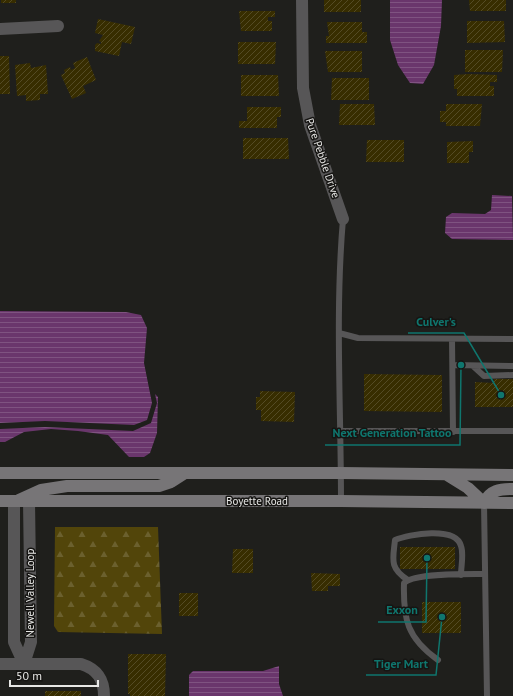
<svg xmlns="http://www.w3.org/2000/svg" width="513" height="696" font-family="'PT Sans',sans-serif">
<defs>
<pattern id="forest-firs" width="22" height="20" patternUnits="userSpaceOnUse"><rect width="22" height="20" fill="#52450a"/><path d="M5 1l3.5 6h-7zM16 11l3.5 6h-7z" fill="#6b602e"/></pattern>
<pattern id="water-rules" width="6" height="5" patternUnits="userSpaceOnUse"><rect width="6" height="5" fill="#6a366c"/><path d="M0 2.5h6" fill="none" stroke="#7f5381"/></pattern>
<pattern id="building-hatch" width="6" height="6" patternUnits="userSpaceOnUse"><rect width="6" height="6" fill="#372d00"/><path d="M-1 1l2-2M0 6l6-6M5 7l2-2" fill="none" stroke="#544b25"/></pattern>
</defs>
<rect width="100%" height="100%" fill="#1f1f1c"/>
<!-- forest -->
<path fill="url(#forest-firs)" d="M55,527H158L162,634L58,632L54,626Z"/>
<!-- water -->
<path fill="url(#water-rules)" d="M390,0H442L441,26L434,65L423,84L410,83L398,65L390,40Z
M492,195L512,196L513,240L452,239L445,233L446,217L452,213L485,214L491,210Z
M0,311L126,312L141,315L147,328L144,363L152,403L147,420L134,425L45,421L0,423Z
M155,394L158,397L157,433L150,453L144,457H129L108,435L78,431L51,429L24,432L5,442H0V429L45,427L133,431L151,423L157,403Z
M279,666V684L283,696H189V675L193,671H263Z"/>
<!-- building -->
<path fill="url(#building-hatch)" d="M1,0H16V3H1Z
M324,0H361V12H324Z
M469,0H506V11H470Z
M239,11H275V17H268V21H272V31H241Z
M98,19L135,27L131,44L122,42L119,56L95,51V45L97,43L101,44V42L99,41L103,35L95,33Z
M467,21H504L505,42L467,43Z
M327,22H362V32H367V43H326V36H329Z
M238,42H276L275,64H238Z
M465,50H503L502,72H465Z
M325,51H362V72H328Z
M0,56H9L10,94H0Z
M87,57L96,80L83,86L86,93L72,99L61,75L65,73L64,70L70,67L71,70L75,68L73,63Z
M30,63L31,68L46,65L48,94H40V100L26,101V95L17,96L15,65Z
M469,74L497,75V82H490V86H494V96H457V89H454V75Z
M241,75H278L279,96H241Z
M332,78H369V100H331Z
M340,104H374L375,125H339Z
M446,104H482L480,126H446V122H440V111H446Z
M247,107H281V117H277V128H239V121H247Z
M243,138H288L289,159H243Z
M367,140H404V162H366Z
M473,141V152H469V163H447V142Z
M364,374L442,375V412L364,411Z
M494,379H513V407H475V382L494,383Z
M260,391L295,392L294,422L261,421V410H256V397H260Z
M400,547H455V569H400Z
M233,549H253V573H232Z
M311,573L340,574V586H328V591H312Z
M179,593H198V616H179Z
M422,602H461V633H422Z
M128,654H166L165,696H130V694H128Z
M45,691H81V696H45Z"/>
<g fill="none" stroke-linecap="round" stroke-linejoin="round">
<!-- lane -->
<path stroke="#575657" stroke-width="6" d="M339,333L358,338L513,339
M452,339L453,432
M453,365L513,366
M473,366L484,376L513,375
M340,431H513
M341,501C341,407 335,313 343,219
M484,503L487,696
M408,580C389,568 393,559 395,540C409,534 456,526 461,546C464,554 461,566 461,575
M438,660C407,638 403,619 404,583C414,573 468,574 484,574"/>
<!-- street -->
<path stroke="#575657" stroke-width="12" d="M302,0L303,88L310,125L343,219
M0,29L58,26
M14,501V642L24,664
M0,664H81C97,669 104,679 104,696
M24,664L31,642L29,501"/>
<!-- secondary -->
<path stroke="#777577" stroke-width="12" d="M0,473H341L513,475
M447,475L468,488L484,503
M19,500L41,490L67,486H159L171,482L185,473
M0,501H341L513,503
M484,503C490,490 500,489 513,489"/>
</g>
<g text-anchor="middle" stroke-width="3" stroke-linejoin="round" paint-order="stroke">
<!-- street labels -->
<g font-size="11" fill="#e7e7e5" stroke="#161513">
<text transform="translate(323 158) rotate(71)" y="4">Pure Pebble Drive</text>
<text x="257" y="505">Boyette Road</text>
<text transform="translate(30 593) rotate(-90)" y="4">Newell Valley Loop</text>
</g>
</g>
<!-- callouts -->
<path fill="none" stroke="#0f766e" stroke-width="1.5" d="M501 395L464 333H408M461 365L460 445H325M427 558L426 622H378M442 617L436 675H366"/>
<g fill="#0f766e" stroke="#161513" stroke-width="1.5">
<circle cx="501" cy="395" r="4"/>
<circle cx="461" cy="365" r="4"/>
<circle cx="427" cy="558" r="4"/>
<circle cx="442" cy="617" r="4"/>
</g>
<g font-size="12" text-anchor="middle" font-weight="bold" fill="#0f766e" stroke="#161513" stroke-width="3" stroke-linejoin="round" paint-order="stroke">
<text x="436" y="326">Culver's</text>
<text x="392" y="437">Next Generation Tattoo</text>
<text x="402" y="614">Exxon</text>
<text x="401" y="668">Tiger Mart</text>
</g>
<!-- scale -->
<path d="M10 680v6h88v-6" fill="none" stroke="#e7e7e5" stroke-width="2"/>
<text x="16" y="680" font-size="12" fill="#e7e7e5" stroke="#161513" stroke-width="3" paint-order="stroke">50 m</text>
</svg>
